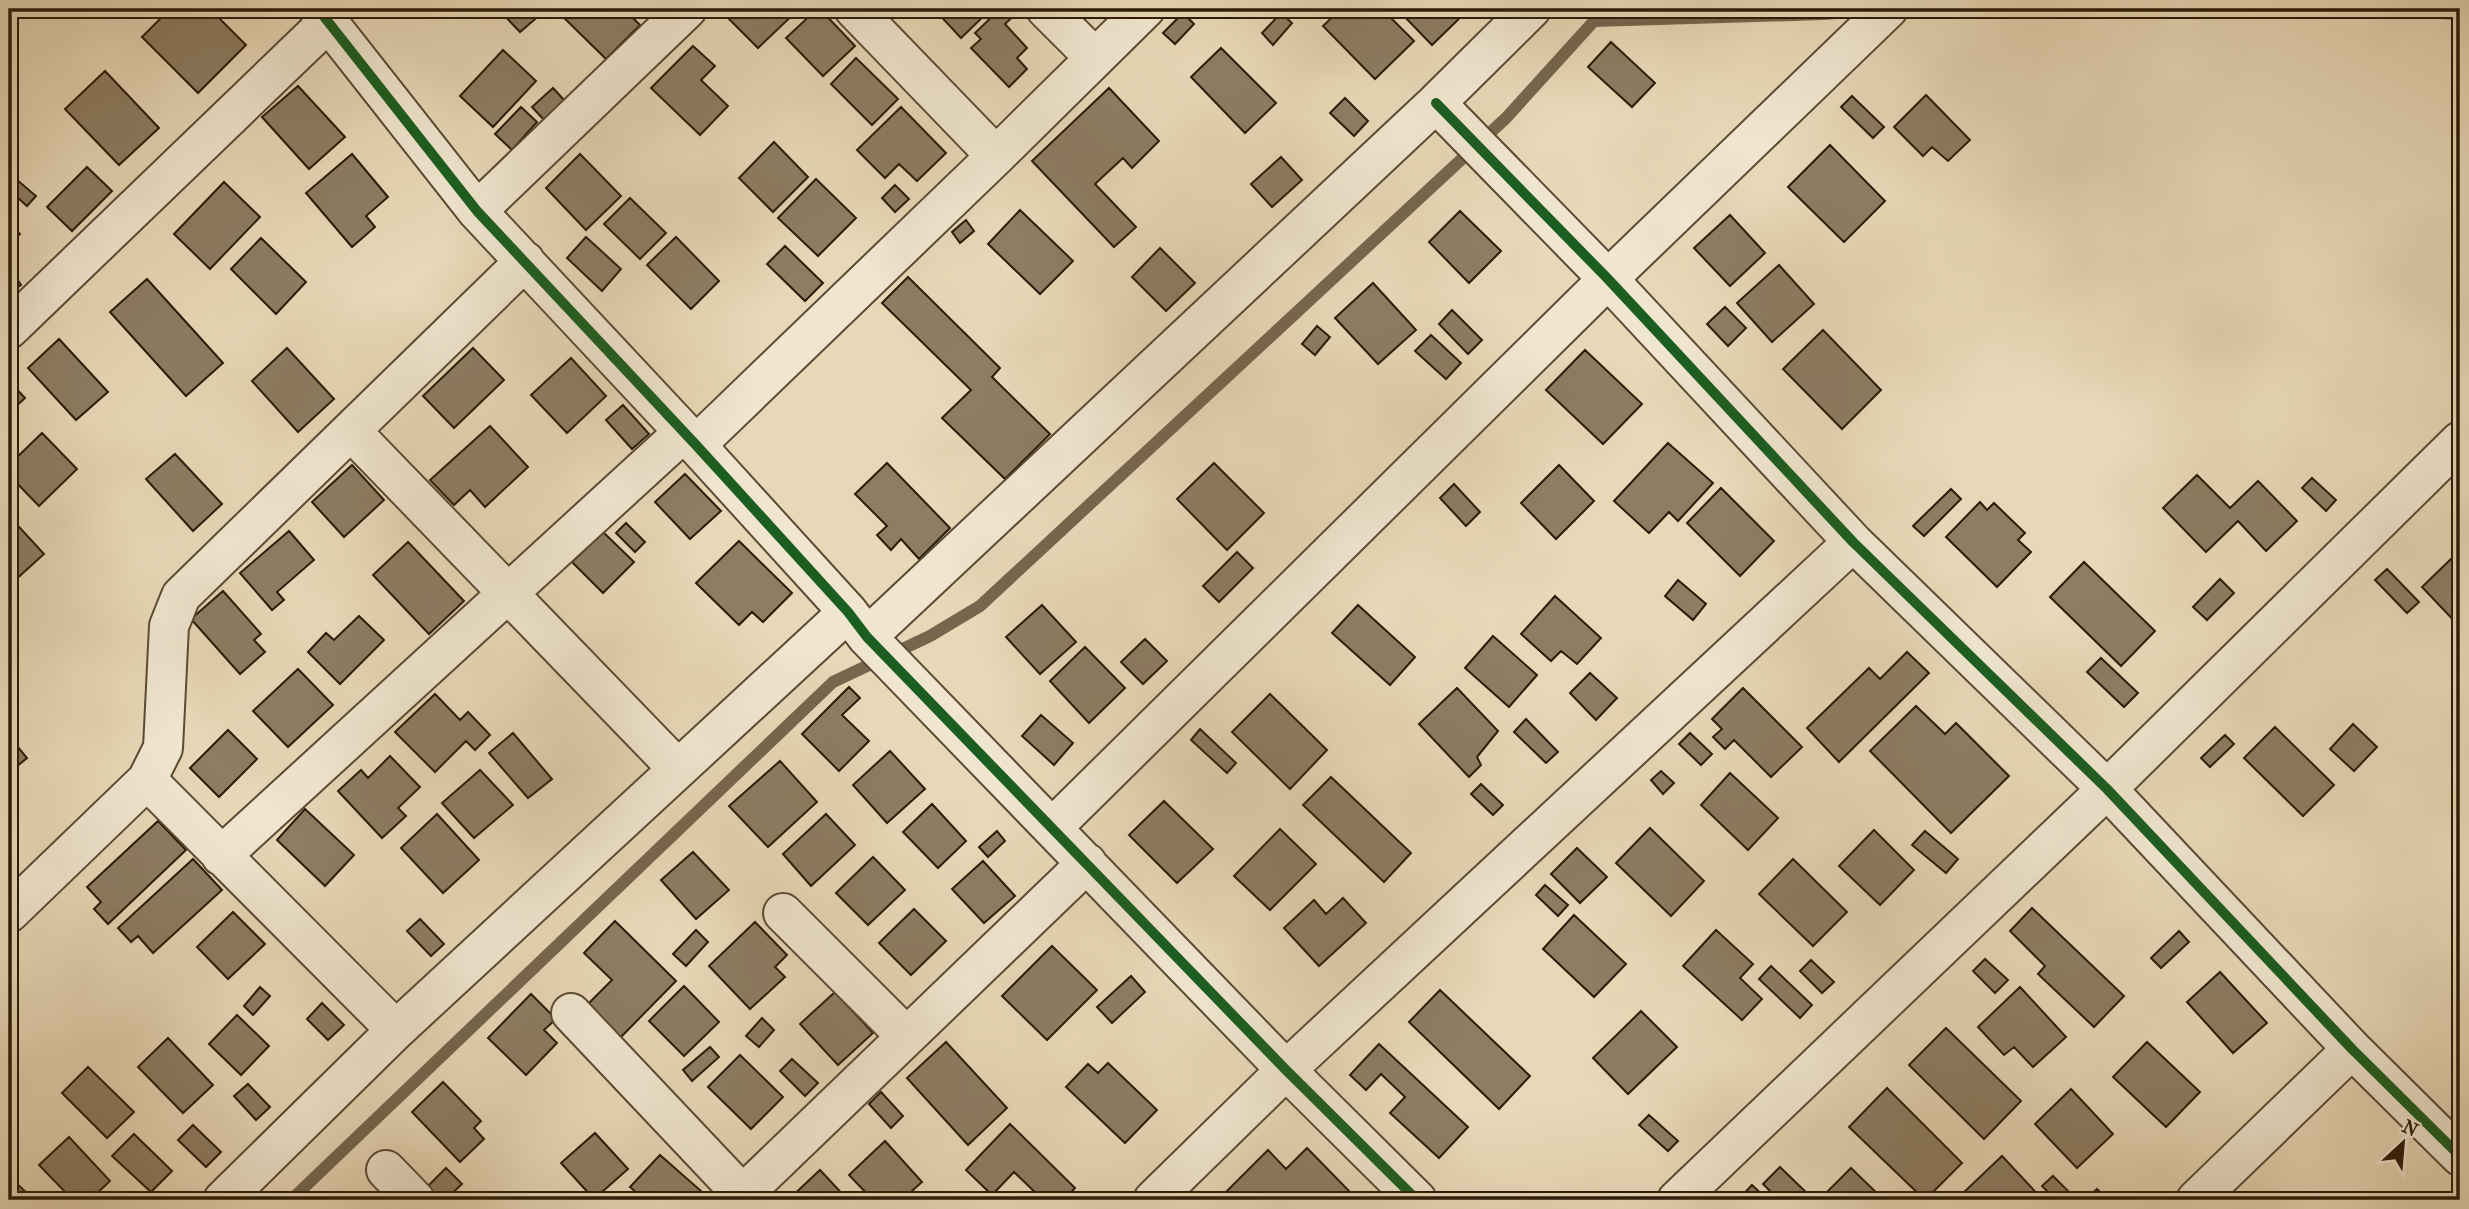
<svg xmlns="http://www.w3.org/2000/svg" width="2469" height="1209" font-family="'IM FELL French Canon',serif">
<rect width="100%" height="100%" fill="#e8d8b7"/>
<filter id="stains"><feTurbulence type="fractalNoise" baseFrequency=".00286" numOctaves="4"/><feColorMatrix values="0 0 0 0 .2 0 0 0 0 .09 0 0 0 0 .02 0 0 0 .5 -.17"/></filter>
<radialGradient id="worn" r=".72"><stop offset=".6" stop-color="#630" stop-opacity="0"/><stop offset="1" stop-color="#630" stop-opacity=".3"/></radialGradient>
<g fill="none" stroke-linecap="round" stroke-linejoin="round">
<!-- stream -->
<path stroke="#76664e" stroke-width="12" d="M2356,9L2460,14
M291,1200L833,682L930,636L980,606L1506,118L1594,21L1823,14L1873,10"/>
</g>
<!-- building -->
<path fill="#8d7d63" stroke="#2b1b09" stroke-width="2" d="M170,9H210L246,45L198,93L142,37Z
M486,9H536L541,14L520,32L499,10L493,16Z
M559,9H624L640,25L606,59L557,11Z
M719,9H799L758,48Z
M817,9H820L855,46L823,76L786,38Z
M934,9H989L990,10L961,38Z
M1000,9L1020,10L1005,24L1027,48L1017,58L1027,69L1009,87L971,48L981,39L975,33Z
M1341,9H1382L1414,41L1375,79L1323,26Z
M1403,9H1469L1432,45L1400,12Z
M1183,13L1194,24L1175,44L1163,33Z
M1281,13L1292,23L1273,45L1262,33Z
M1611,42L1655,83L1632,107L1588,67Z
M693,46L715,66L701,80L728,106L700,135L651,88Z
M1221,48L1276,103L1245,133L1191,77Z
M503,50L536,81L493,127L460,96Z
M856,58L898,99L872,125L831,84Z
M105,71L159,128L119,165L65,109Z
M298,86L345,137L309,169L262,117Z
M553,88L565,101L545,121L532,107Z
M1109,88L1159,141L1132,168L1123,158L1095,184L1136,227L1114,247L1032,161Z
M1926,95L1970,140L1948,161L1932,147L1923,156L1894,127Z
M1852,96L1884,127L1873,138L1841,107Z
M1345,98L1368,121L1354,136L1330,113Z
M521,107L537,122L512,150L495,134Z
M901,107L946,153L917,181L899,164L885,178L857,150Z
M774,142L808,177L773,212L739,178Z
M1830,145L1885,201L1844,242L1788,187Z
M352,154L388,197L366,216L375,227L352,247L306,193Z
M580,154L621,196L586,230L546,188Z
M1281,157L1302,180L1272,207L1251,184Z
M87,167L112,191L72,231L47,207Z
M10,174L36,196L27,206L9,190Z
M816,179L856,218L818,256L778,218Z
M224,182L260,217L210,269L174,234Z
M895,185L909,199L895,212L882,198Z
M630,198L666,233L640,259L604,224Z
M1020,210L1073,261L1040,294L988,244Z
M1460,211L1501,251L1469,283L1429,242Z
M1730,215L1765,253L1730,286L1694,248Z
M966,220L974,231L960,243L952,232Z
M9,222L20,234L9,244Z
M586,237L621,269L602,291L567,258Z
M676,237L719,281L691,309L647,265Z
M261,238L306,282L276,314L231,269Z
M785,246L823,283L805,301L767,264Z
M1160,248L1195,283L1166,311L1132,277Z
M1779,265L1814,304L1772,342L1737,303Z
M9,267L21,285L9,293Z
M908,277L1000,368L992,377L1050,434L1005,479L942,418L971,390L882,303Z
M147,279L223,363L186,396L110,312Z
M1373,283L1416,330L1378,364L1335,318Z
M1725,307L1746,328L1728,346L1707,324Z
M1452,310L1482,340L1468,354L1439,324Z
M1317,326L1330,337L1315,355L1302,344Z
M1823,330L1881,390L1842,429L1783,369Z
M1431,335L1461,363L1446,379L1415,351Z
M59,339L108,392L76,420L28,368Z
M287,348L334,399L298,432L252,381Z
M473,348L504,380L454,428L423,396Z
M1585,350L1642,404L1603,444L1546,390Z
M571,358L606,396L567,433L531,395Z
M9,381L25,398L13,409L9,405Z
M623,405L649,434L632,449L606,420Z
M490,426L528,467L485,507L470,490L454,505L430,480Z
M42,433L77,469L39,506L9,475V465Z
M1668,443L1713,483L1678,521L1669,512L1649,533L1614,501Z
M175,454L222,504L193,531L146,479Z
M887,463L950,528L919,559L901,539L891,550L877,535L887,526L855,494Z
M1214,463L1264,513L1227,550L1177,499Z
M352,465L384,500L344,537L312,502Z
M1559,465L1594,501L1556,539L1521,503Z
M685,474L721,511L690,539L655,502Z
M2197,475L2230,508L2258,481L2297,521L2266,551L2238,521L2206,552L2163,508Z
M2312,478L2336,500L2326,511L2302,488Z
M1454,484L1480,512L1466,526L1440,498Z
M1721,488L1774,541L1740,576L1687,523Z
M1951,489L1961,499L1924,536L1913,526Z
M1980,502L1987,510L1994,503L2025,533L2018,540L2031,552L1997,587L1946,537Z
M9,516L44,554L13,582L9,578Z
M626,523L645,542L635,552L616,533Z
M289,531L314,560L277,592L284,600L272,610L240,573Z
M603,532L634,562L603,593L572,562Z
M739,541L792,593L763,622L752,612L739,625L696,583Z
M408,542L464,601L429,634L373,575Z
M1237,552L1253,568L1219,602L1203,586Z
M2451,559L2460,568V627L2422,587Z
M2084,562L2155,631L2121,666L2050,597Z
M2387,569L2419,602L2407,613L2375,580Z
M2220,579L2234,593L2207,620L2193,607Z
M1678,580L1706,604L1693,620L1665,596Z
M223,591L261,634L254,640L265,652L240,674L191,619Z
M1555,596L1601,638L1577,664L1561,651L1551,661L1521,634Z
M1042,605L1076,642L1040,674L1006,637Z
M1358,605L1415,657L1390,685L1332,633Z
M359,616L384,640L340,684L308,652L326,633L334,640Z
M1493,636L1537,675L1509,707L1465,668Z
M1145,639L1167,661L1143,684L1121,662Z
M1085,647L1125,688L1089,723L1050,681Z
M1907,652L1929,673L1839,762L1807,728L1869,668L1880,679Z
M2101,658L2138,693L2124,707L2087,672Z
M298,669L333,705L288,747L253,711Z
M1590,673L1617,698L1596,720L1570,693Z
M849,687L860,698L842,715L869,741L839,771L802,734Z
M1457,688L1498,731L1477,757L1481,765L1469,777L1419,724Z
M1743,688L1802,747L1771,777L1734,740L1725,749L1713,737L1722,729L1712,719Z
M435,694L460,720L468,712L490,735L475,750L466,741L435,772L395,732Z
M1270,694L1327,750L1290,789L1232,732Z
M1916,706L1945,734L1956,723L2009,776L1951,833L1870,751Z
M1041,715L1073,743L1054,765L1022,736Z
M1526,719L1558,752L1546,763L1514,732Z
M2353,724L2377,747L2354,771L2330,749Z
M2275,727L2334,785L2303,816L2244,758Z
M1200,729L1236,763L1227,773L1191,740Z
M228,730L257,759L219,797L190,768Z
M513,733L552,779L528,798L489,753Z
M1690,733L1712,754L1701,765L1679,744Z
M2225,735L2234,744L2210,767L2201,758Z
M13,741L27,758L16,767L9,758V744Z
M890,751L925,789L887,823L853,785Z
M390,756L420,787L398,808L406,816L382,838L338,791L361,770L368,778Z
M780,761L817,802L768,847L729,806Z
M480,770L513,805L474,838L442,803Z
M1661,771L1674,783L1663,794L1651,780Z
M1730,773L1778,818L1748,850L1701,805Z
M1331,777L1411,853L1384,882L1303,805Z
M1481,784L1503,805L1493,815L1471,794Z
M1164,801L1213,849L1177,883L1129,835Z
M932,804L966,841L938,868L903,832Z
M305,809L354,855L325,886L277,840Z
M437,814L479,860L443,893L401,848Z
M826,814L855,845L811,886L783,854Z
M158,821L186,850L108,924L94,909L101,902L87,887Z
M1650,828L1704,881L1671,916L1616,863Z
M1280,829L1316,864L1270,910L1234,876Z
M1874,830L1914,870L1880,905L1839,866Z
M997,831L1005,841L988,857L979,847Z
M1925,831L1958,859L1946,873L1912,845Z
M1577,848L1607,877L1580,903L1551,874Z
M693,852L729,890L696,919L661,880Z
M873,857L905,890L868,925L836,893Z
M193,859L222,890L153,953L138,936L131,942L118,928Z
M1793,859L1847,912L1813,946L1759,894Z
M983,861L1015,896L984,923L952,889Z
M1545,885L1568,905L1558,916L1536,895Z
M1343,898L1366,923L1319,966L1284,928L1314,900L1326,914Z
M2032,908L2124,996L2094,1027L2038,974L2045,966L2010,931Z
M914,909L946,941L911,975L879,943Z
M233,912L265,944L228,979L197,947Z
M1574,915L1626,964L1594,997L1543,949Z
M420,919L444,944L431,956L407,931Z
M615,921L676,981L619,1039L586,1006L612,980L584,953Z
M755,922L787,955L775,967L785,977L750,1009L709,966Z
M696,930L708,942L686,966L673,954Z
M1716,930L1753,964L1740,978L1762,999L1742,1020L1683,966Z
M2179,931L2189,942L2161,968L2151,958Z
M1052,946L1097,990L1047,1040L1002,996Z
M1985,959L2008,980L1995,993L1973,971Z
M1811,960L1834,982L1822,993L1800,971Z
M1771,966L1812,1005L1800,1018L1759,979Z
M2220,972L2267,1023L2233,1053L2187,1002Z
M1131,976L1145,992L1112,1023L1097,1007Z
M684,986L719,1022L684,1056L649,1021Z
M260,987L270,996L253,1015L244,1006Z
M2020,987L2066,1037L2033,1067L2014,1047L2004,1055L1978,1027Z
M1440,990L1530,1076L1499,1109L1409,1022Z
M835,992L873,1033L838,1065L800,1024Z
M531,994L556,1019L544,1030L557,1043L526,1075L488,1038Z
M322,1003L344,1025L328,1040L307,1019Z
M1641,1011L1677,1047L1628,1094L1593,1058Z
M237,1015L269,1046L241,1075L209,1044Z
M762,1018L774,1030L759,1047L746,1036Z
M1946,1028L2021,1101L1984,1139L1909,1065Z
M168,1038L213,1085L183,1113L138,1067Z
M946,1042L1007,1108L968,1145L907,1078Z
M2147,1042L2200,1092L2166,1127L2113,1077Z
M1379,1044L1468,1127L1439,1158L1390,1113L1405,1097L1381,1074L1366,1090L1350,1075Z
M710,1047L719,1057L692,1081L683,1070Z
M740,1055L783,1097L751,1129L708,1087Z
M792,1059L818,1083L805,1096L780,1071Z
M1108,1063L1157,1110L1125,1143L1066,1087L1088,1064L1098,1073Z
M88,1067L134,1112L107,1138L62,1093Z
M443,1082L481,1121L474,1128L484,1139L460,1162L412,1112Z
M248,1084L270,1107L256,1120L234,1096Z
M1887,1088L1962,1163L1925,1200L1849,1127Z
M2071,1089L2113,1134L2077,1168L2035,1124Z
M881,1092L903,1116L891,1128L869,1104Z
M1649,1115L1678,1141L1668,1151L1639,1125Z
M1010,1124L1075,1188L1064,1200H1043L1014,1172L992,1195L966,1170Z
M193,1125L221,1152L206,1167L178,1140Z
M595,1133L628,1169L594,1199L561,1163Z
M134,1134L172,1171L151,1192L112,1156Z
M69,1137L110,1181L90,1200H73L39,1165Z
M885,1141L922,1182L902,1200H873L849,1175Z
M1307,1148L1351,1193L1344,1200H1299L1292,1193L1285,1200H1235L1226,1192L1268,1150L1286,1169Z
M660,1155L701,1191L693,1200H645L630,1187Z
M2002,1156L2043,1200H1968L1962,1194Z
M1780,1167L1812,1198L1810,1200H1779L1763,1184Z
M446,1168L462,1184L445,1200H432L423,1191Z
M1851,1168L1884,1200H1827L1823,1196Z
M820,1170L848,1200H788Z
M9,1176L34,1200H9Z
M2053,1176L2072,1195L2067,1200H2056L2042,1186Z
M1752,1185L1768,1200H1738Z
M2097,1189L2108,1200H2085Z"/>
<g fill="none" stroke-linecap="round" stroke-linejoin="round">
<defs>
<path id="minor" d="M318,9L477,211L696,445L848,612L867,637L1286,1070L1417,1200
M854,9L996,156
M1046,9L1095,58
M1436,103L1608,279L1853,542L2107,789L2352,1049L2460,1156
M477,211L687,9
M9,329L328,22
M352,432L678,769
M696,445L996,156L1145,9
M867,637L1436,103L1531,9
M147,780L396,1030
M1052,828L1608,279L1888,9
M221,856L684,432
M9,913L147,780L163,748L169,626L181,596L525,261
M783,913L906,1036
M571,1013L743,1195
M386,1170L415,1200
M223,1200L396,1030L848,612
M737,1200L1087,863
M1153,1200L1286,1070L1853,542
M1677,1200L2107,789L2460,441
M2196,1200L2352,1049"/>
</defs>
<!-- minor casing -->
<use href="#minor" stroke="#5a4a34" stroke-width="42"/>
<!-- minor -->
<use href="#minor" stroke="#f0e6d0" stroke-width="38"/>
<defs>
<path id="cycleway" d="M318,9L477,211L696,445L848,612L867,637L1286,1070L1417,1200
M1436,103L1608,279L1853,542L2107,789L2352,1049L2460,1156"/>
</defs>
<!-- cycleway casing -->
<use href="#cycleway" stroke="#f0e6d0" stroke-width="15"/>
<!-- cycleway -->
<use href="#cycleway" stroke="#1b5e20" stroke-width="10"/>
</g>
<!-- margin -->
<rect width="2469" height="1209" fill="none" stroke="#e8d8b7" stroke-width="35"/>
<rect x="10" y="10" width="2448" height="1188" fill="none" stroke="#2b1b09" stroke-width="3.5"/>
<rect x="18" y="18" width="2434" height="1174" fill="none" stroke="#2b1b09" stroke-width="2"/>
<!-- north arrow -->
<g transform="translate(2403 1143) rotate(26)" stroke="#f0e6d0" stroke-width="5" paint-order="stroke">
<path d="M0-5L12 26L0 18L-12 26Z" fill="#2b1b09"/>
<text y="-10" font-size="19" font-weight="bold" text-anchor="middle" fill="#2b1b09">N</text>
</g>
<rect width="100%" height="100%" filter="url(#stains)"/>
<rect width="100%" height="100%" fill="url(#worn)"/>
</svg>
